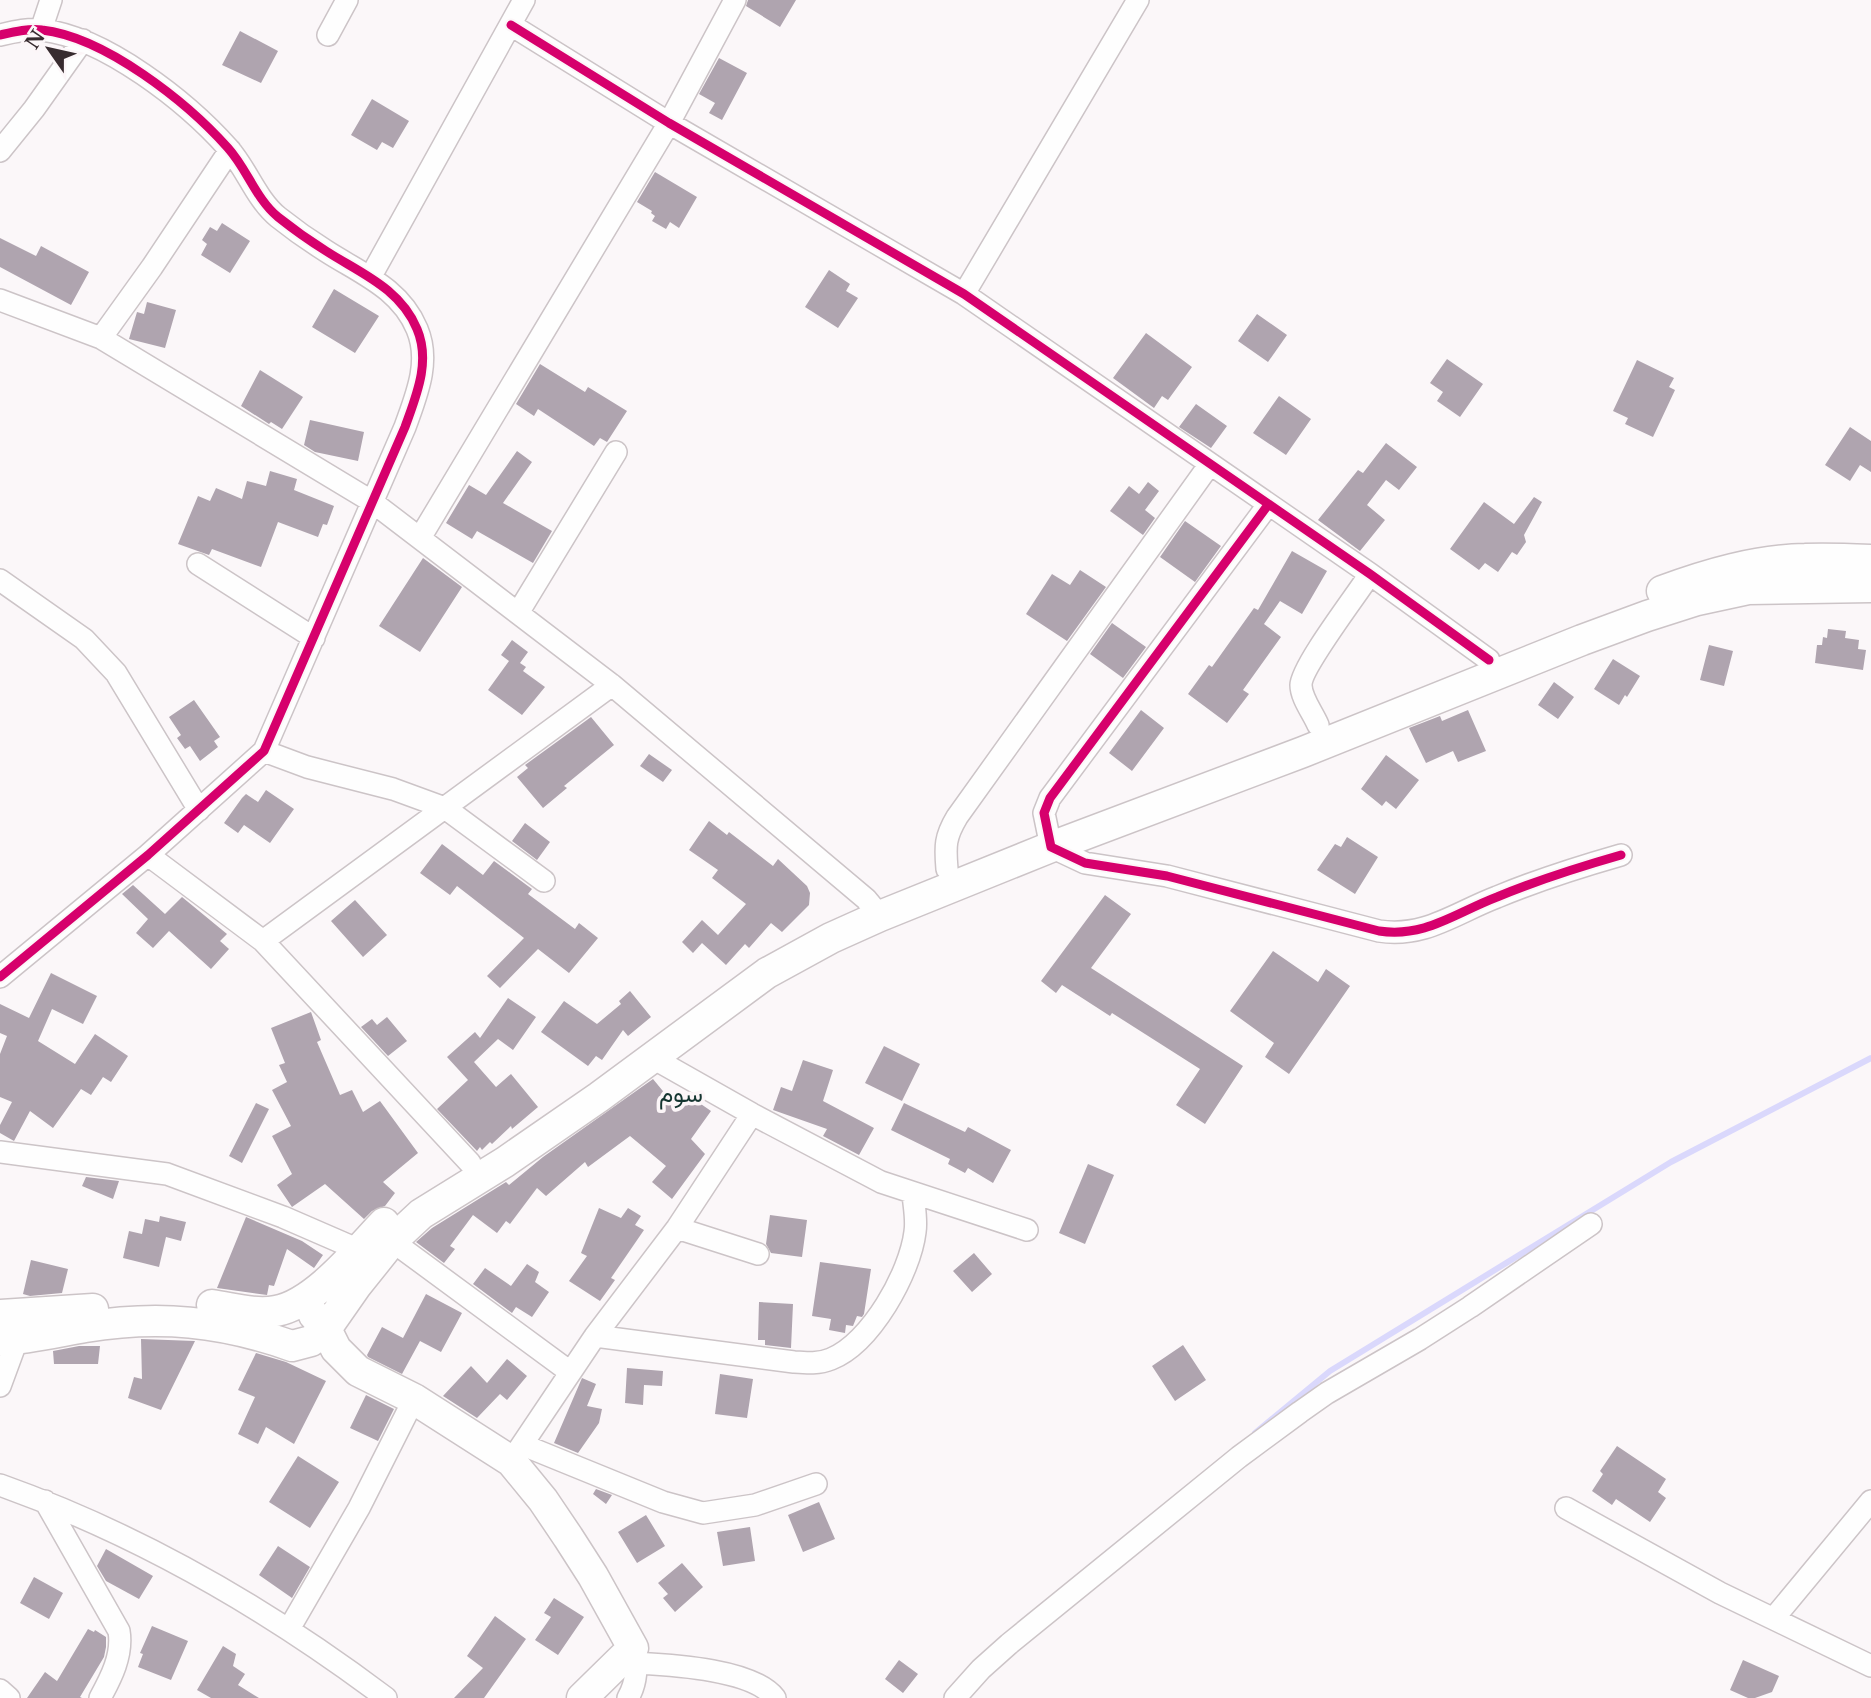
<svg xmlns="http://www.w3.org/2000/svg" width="1871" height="1698" font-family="'Libre Baskerville',Vazirmatn,serif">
<rect width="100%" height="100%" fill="#fbf7f9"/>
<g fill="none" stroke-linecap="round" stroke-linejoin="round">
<!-- stream -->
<path stroke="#dad8fc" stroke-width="6" d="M1255,1433L1330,1371L1671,1162L1871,1058"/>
</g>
<!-- building -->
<path fill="#afa4af" d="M748,0H796L780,27L746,6Z
M240,31L278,51L261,83L222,65Z
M719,58L747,73L722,120L709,113L715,103L699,94Z
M372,99L409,121L393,148L382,142L377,150L351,135Z
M655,172L697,197L679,228L670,222L666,229L652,221L655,216L651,213L652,211L637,202Z
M222,223L250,241L230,273L201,255L207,244L202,240L210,227L217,231Z
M0,238L36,256L41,246L89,272L71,305L0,267Z
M829,270L850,284L846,291L858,298L838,328L805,307Z
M334,289L379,316L355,353L312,327Z
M147,302L176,310L165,348L129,339L137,312L144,314Z
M1257,314L1287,335L1268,362L1238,341Z
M1146,333L1192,367L1168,400L1162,396L1154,408L1113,378Z
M1447,359L1483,384L1460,417L1437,401L1443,392L1430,383Z
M1637,360L1674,378L1669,387L1675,390L1653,437L1625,424L1628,418L1613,411Z
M540,364L585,392L588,387L627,411L607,442L600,438L594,446L538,409L534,416L516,404Z
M260,370L303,397L282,429L271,422L269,424L241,406Z
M1279,396L1311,419L1286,455L1253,433Z
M1196,404L1227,426L1211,448L1179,427Z
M310,420L364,432L358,461L315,452L304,445Z
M1850,427L1871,441V472L1860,465L1850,481L1825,465Z
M1386,443L1417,467L1399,490L1386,480L1367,505L1385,520L1360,551L1318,520L1358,470L1363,473Z
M517,451L532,462L503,503L552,531L533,563L477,531L472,539L446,523L469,485L486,495Z
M270,471L297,479L294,490L334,506L327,525L323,524L318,537L278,522L261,567L212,549L209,555L178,544L198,496L210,501L216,488L242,499L247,481L266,486Z
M1148,482L1159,491L1145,510L1155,518L1143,535L1110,511L1129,486L1139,494Z
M1534,497L1542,502L1524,535L1526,542L1517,555L1512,552L1498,572L1485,563L1479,570L1450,549L1484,502L1514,524Z
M1185,521L1221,546L1195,582L1160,557Z
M1292,551L1327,571L1302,614L1280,601L1264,624L1281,637L1243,690L1249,694L1227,723L1188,694L1209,665L1212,667L1254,608L1258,610Z
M423,558L462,587L420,652L379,626Z
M1080,570L1106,587L1067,641L1026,614L1052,574L1070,585Z
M1112,623L1146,647L1123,678L1090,654Z
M1828,629L1846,631L1845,638L1859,640L1858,649L1866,650L1863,670L1815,663L1817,645H1822L1823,637L1827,638Z
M512,640L528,652L520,663L526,667L523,671L545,687L522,715L488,690L509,661L501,655Z
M1709,645L1733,651L1724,686L1700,680Z
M1613,659L1640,676L1627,697L1625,695L1619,705L1594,689Z
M1554,682L1574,697L1558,719L1538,705Z
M194,700L220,737L214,741L218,747L200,761L190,746L185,749L177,738L181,735L169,717Z
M1141,710L1164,728L1132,771L1109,753Z
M1468,710L1486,751L1458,762L1453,751L1426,763L1409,728L1440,716L1442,721Z
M591,717L614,745L564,786L567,788L543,808L517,777L528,768L525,765Z
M649,754L672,770L663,782L640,766Z
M1386,755L1419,780L1396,809L1386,801L1382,806L1361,789Z
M266,790L294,809L270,843L244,825L238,833L224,823L242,798L246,794L258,802Z
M709,821L727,835L729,832L773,866L778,859L807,886L810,893L809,905L782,932L771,923L749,948L745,944L726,965L702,943L693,953L682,942L702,920L718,935L746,904L712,878L718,870L689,850Z
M525,823L550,842L537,860L512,841Z
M1347,837L1378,857L1355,894L1317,870L1335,844L1341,847Z
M442,844L483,875L494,861L532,889L528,894L575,929L579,923L598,938L569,973L538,949L500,988L487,976L524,938L457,886L450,895L420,873Z
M133,885L165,914L182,897L227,934L220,941L229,949L211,969L169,931L153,948L136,933L148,919L122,894Z
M1105,895L1131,914L1091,968L1243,1066L1205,1124L1176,1105L1200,1069L1112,1013L1110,1016L1062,985L1056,993L1041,981Z
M355,900L387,935L363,957L331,921Z
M1273,951L1318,982L1326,969L1350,986L1289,1074L1265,1057L1274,1043L1230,1011Z
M51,973L97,996L83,1024L52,1009L38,1041L75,1064L95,1034L128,1056L111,1082L103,1077L91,1095L81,1089L53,1128L30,1111L14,1141L0,1133V1125L12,1102L0,1097V1054L7,1036L0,1033V1004L29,1018Z
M630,991L651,1017L628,1036L623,1030L602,1060L596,1056L588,1066L541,1032L564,1001L597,1024L621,1004L619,1001Z
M508,998L536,1017L513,1050L498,1039L474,1062L496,1087L511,1074L538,1107L512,1129L511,1126L492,1144L490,1142L482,1150L480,1147L477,1151L437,1109L468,1080L447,1057L475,1032L480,1038Z
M311,1012L321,1040L317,1042L340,1095L352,1090L363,1112L380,1101L418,1153L383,1182L395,1193L385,1206L372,1211L364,1219L325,1184L292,1207L277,1185L292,1174L272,1136L291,1126L272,1090L287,1082L279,1065L285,1063L271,1028Z
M387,1017L407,1041L388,1056L361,1027L372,1019L377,1025Z
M884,1046L920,1064L902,1101L865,1083Z
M803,1060L833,1070L823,1101L874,1128L859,1155L823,1136L827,1129L773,1110L781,1087L792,1091Z
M653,1079L676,1107L685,1093L711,1111L691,1139L705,1154L672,1199L652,1182L666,1166L630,1136L588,1167L585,1162L546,1196L537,1188L510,1224L506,1221L497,1233L473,1215L450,1246L455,1249L444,1263L416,1242L432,1228L506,1182L509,1185L543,1157Z
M256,1103L269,1109L242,1163L229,1156Z
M904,1103L965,1132L968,1127L1011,1150L993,1183L968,1168L965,1173L948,1164L950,1159L891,1130Z
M1088,1164L1114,1175L1085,1244L1059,1233Z
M86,1177L119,1181L113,1199L82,1186Z
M599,1208L621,1218L628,1208L641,1216L635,1225L644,1230L611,1278L615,1280L600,1301L569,1281L587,1256L581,1253Z
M770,1215L807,1220L802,1257L771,1253L766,1244Z
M160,1216L186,1222L181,1241L166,1237L159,1267L123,1258L129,1231L142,1234L145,1219L159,1222Z
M246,1217L302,1241L323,1255L314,1268L287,1249L274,1286L269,1285L267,1295L217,1288Z
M974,1253L992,1274L972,1292L953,1271Z
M31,1260L68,1269L62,1293L30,1296L23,1294Z
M820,1262L871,1269L864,1314L862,1317L857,1316L853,1326L846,1325L845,1333L829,1330L831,1319L812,1316Z
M527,1264L539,1272L535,1282L549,1292L532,1317L516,1307L512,1313L473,1284L485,1268L511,1286Z
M426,1294L462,1313L441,1352L420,1341L402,1374L368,1357L367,1355L382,1327L403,1338Z
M759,1302L793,1304L791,1348L765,1345V1340H758Z
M141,1339L195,1341L161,1410L128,1398L134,1377L142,1379Z
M1183,1345L1206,1380L1175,1401L1152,1366Z
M79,1346H100L98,1364H54L53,1351Z
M256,1353L286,1362L326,1381L294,1444L266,1427L258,1444L238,1434L255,1397L238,1390Z
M507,1359L527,1376L507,1400L500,1394L477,1418L443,1396L471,1366L487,1383Z
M627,1368L663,1371L662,1386L644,1385L643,1405L625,1403Z
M720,1374L753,1379L747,1418L715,1414Z
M582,1378L596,1384L587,1406L602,1409L599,1423L578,1453L554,1443Z
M366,1395L394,1409L378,1441L350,1428Z
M1617,1446L1666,1479L1658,1492L1666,1498L1650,1522L1616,1499L1612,1505L1592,1491L1603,1474L1600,1471Z
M298,1456L339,1482L310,1528L269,1502Z
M596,1489L612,1495L606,1504L593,1494Z
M819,1502L835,1539L803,1552L788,1515Z
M646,1515L665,1546L637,1563L618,1532Z
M750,1527L755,1561L723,1566L717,1532Z
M278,1546L310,1567L292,1598L259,1575Z
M106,1549L153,1576L139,1599L106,1581L97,1566Z
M682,1563L703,1587L675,1612L663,1598L668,1594L658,1583Z
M34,1577L63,1593L49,1619L20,1603Z
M554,1598L584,1617L558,1655L535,1640L551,1617L544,1613Z
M495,1616L526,1639L484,1698H454L483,1668L467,1656Z
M152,1626L188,1641L171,1680L138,1667L143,1654L140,1653Z
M88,1629L94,1632L95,1630L106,1637V1647L104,1657L80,1697L82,1698H27L45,1672L57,1681Z
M223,1646L236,1654L233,1666L245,1674L238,1685L259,1698H211L197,1690Z
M899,1660L918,1674L903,1693L885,1679Z
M1743,1660L1779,1676L1772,1692L1755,1698H1748L1730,1690Z"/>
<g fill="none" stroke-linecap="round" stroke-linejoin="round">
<defs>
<path id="street" d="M511,25L669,123L964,294L1370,574L1489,660
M41,30L51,0
M0,35C13,32 29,28 42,30C105,37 187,102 228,148C247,169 256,199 278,217C293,229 310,241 326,251C360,273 400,288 417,329C431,362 416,396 405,427L264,751L148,855L0,977
M328,35L347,0
M0,151L34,109L83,40
M371,276L524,0
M964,294L1138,0
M0,300L101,338L371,501L612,685L866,899L880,916
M101,338L152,267L230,150
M1268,505L1050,798L1044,813L1051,847L1085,863L1167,876L1379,931C1425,938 1455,913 1497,897C1538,880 1579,867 1621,855
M420,538L669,123L735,0
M198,564L314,638
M0,580L84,639L116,673L199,810
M518,613L616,452
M1318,725C1313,713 1301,698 1301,685C1301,667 1358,593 1370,574
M264,751L307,767L393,789L445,808L544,881
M148,855L263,941L470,1163
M947,869C945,846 945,837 957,817L1210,464
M263,941L612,685
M653,1058L752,1114L881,1182L1027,1230
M0,1152L167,1174L283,1217L359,1250
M677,1228L758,1254
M392,1241L570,1372
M595,1336L794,1362C807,1363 819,1364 831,1359C871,1343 910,1273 915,1232C917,1220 914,1206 913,1194
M0,1386L21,1329
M523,1445L663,1502L703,1513L755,1505L816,1484
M511,1461L595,1336L677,1228L752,1114
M0,1485C138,1534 269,1610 386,1698
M45,1501L119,1631C123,1655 111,1678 100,1698
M1566,1508L1720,1593L1871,1666
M1774,1618L1871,1501
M289,1629L359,1508L414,1399
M636,1663C671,1665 753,1669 775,1698
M0,1690L9,1698
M628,1698C637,1682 637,1668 634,1650
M955,1698L981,1669L1009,1644L1239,1457L1300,1412L1327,1393L1420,1339L1470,1307L1591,1224"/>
<path id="secondary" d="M1662,591C1708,574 1756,560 1805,559C1827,558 1849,559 1871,560
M212,1305C233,1308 255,1315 276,1311C315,1304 357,1251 384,1223
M0,1315L93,1309
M314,1315L326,1329L336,1349L358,1371L414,1399L511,1461L543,1500L568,1537L593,1576L633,1648L582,1698
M0,1340C29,1339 57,1332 85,1327C159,1315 221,1321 292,1346L311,1341L326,1329L356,1286L392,1241L421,1214L505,1162L599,1097L767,973L831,938L880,916L1051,847L1303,752L1582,640L1647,616L1697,600L1748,589L1871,587"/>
</defs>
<!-- street casing -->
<use href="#street" stroke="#ccc4c7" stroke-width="24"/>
<!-- secondary casing -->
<use href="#secondary" stroke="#ccc4c7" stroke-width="33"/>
<!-- street -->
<use href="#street" stroke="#fefefe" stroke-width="21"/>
<!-- secondary -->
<use href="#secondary" stroke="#fefefe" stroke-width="30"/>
<defs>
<path id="cycleway" d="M511,25L669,123L964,294L1370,574L1489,660
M0,35C13,32 29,28 42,30C105,37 187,102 228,148C247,169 256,199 278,217C293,229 310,241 326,251C360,273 400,288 417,329C431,362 416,396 405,427L264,751L148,855L0,977
M1268,505L1050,798L1044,813L1051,847L1085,863L1167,876L1379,931C1425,938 1455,913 1497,897C1538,880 1579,867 1621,855"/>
</defs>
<!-- cycleway casing -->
<use href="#cycleway" stroke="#fcf6f8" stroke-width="13"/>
<!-- cycleway -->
<use href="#cycleway" stroke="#d6006c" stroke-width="9"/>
</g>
<g text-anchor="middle" stroke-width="7" stroke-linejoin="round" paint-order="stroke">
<!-- quarter labels -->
<g font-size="24" fill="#153631" stroke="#fcf6f8">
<text x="681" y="1102">سوم</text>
</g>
</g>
<!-- north arrow -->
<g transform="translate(49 49) rotate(304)" stroke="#fcf6f8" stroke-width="5" paint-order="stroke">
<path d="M0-5L12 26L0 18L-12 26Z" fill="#372b2f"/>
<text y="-10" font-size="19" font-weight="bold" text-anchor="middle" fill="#372b2f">N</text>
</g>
</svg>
